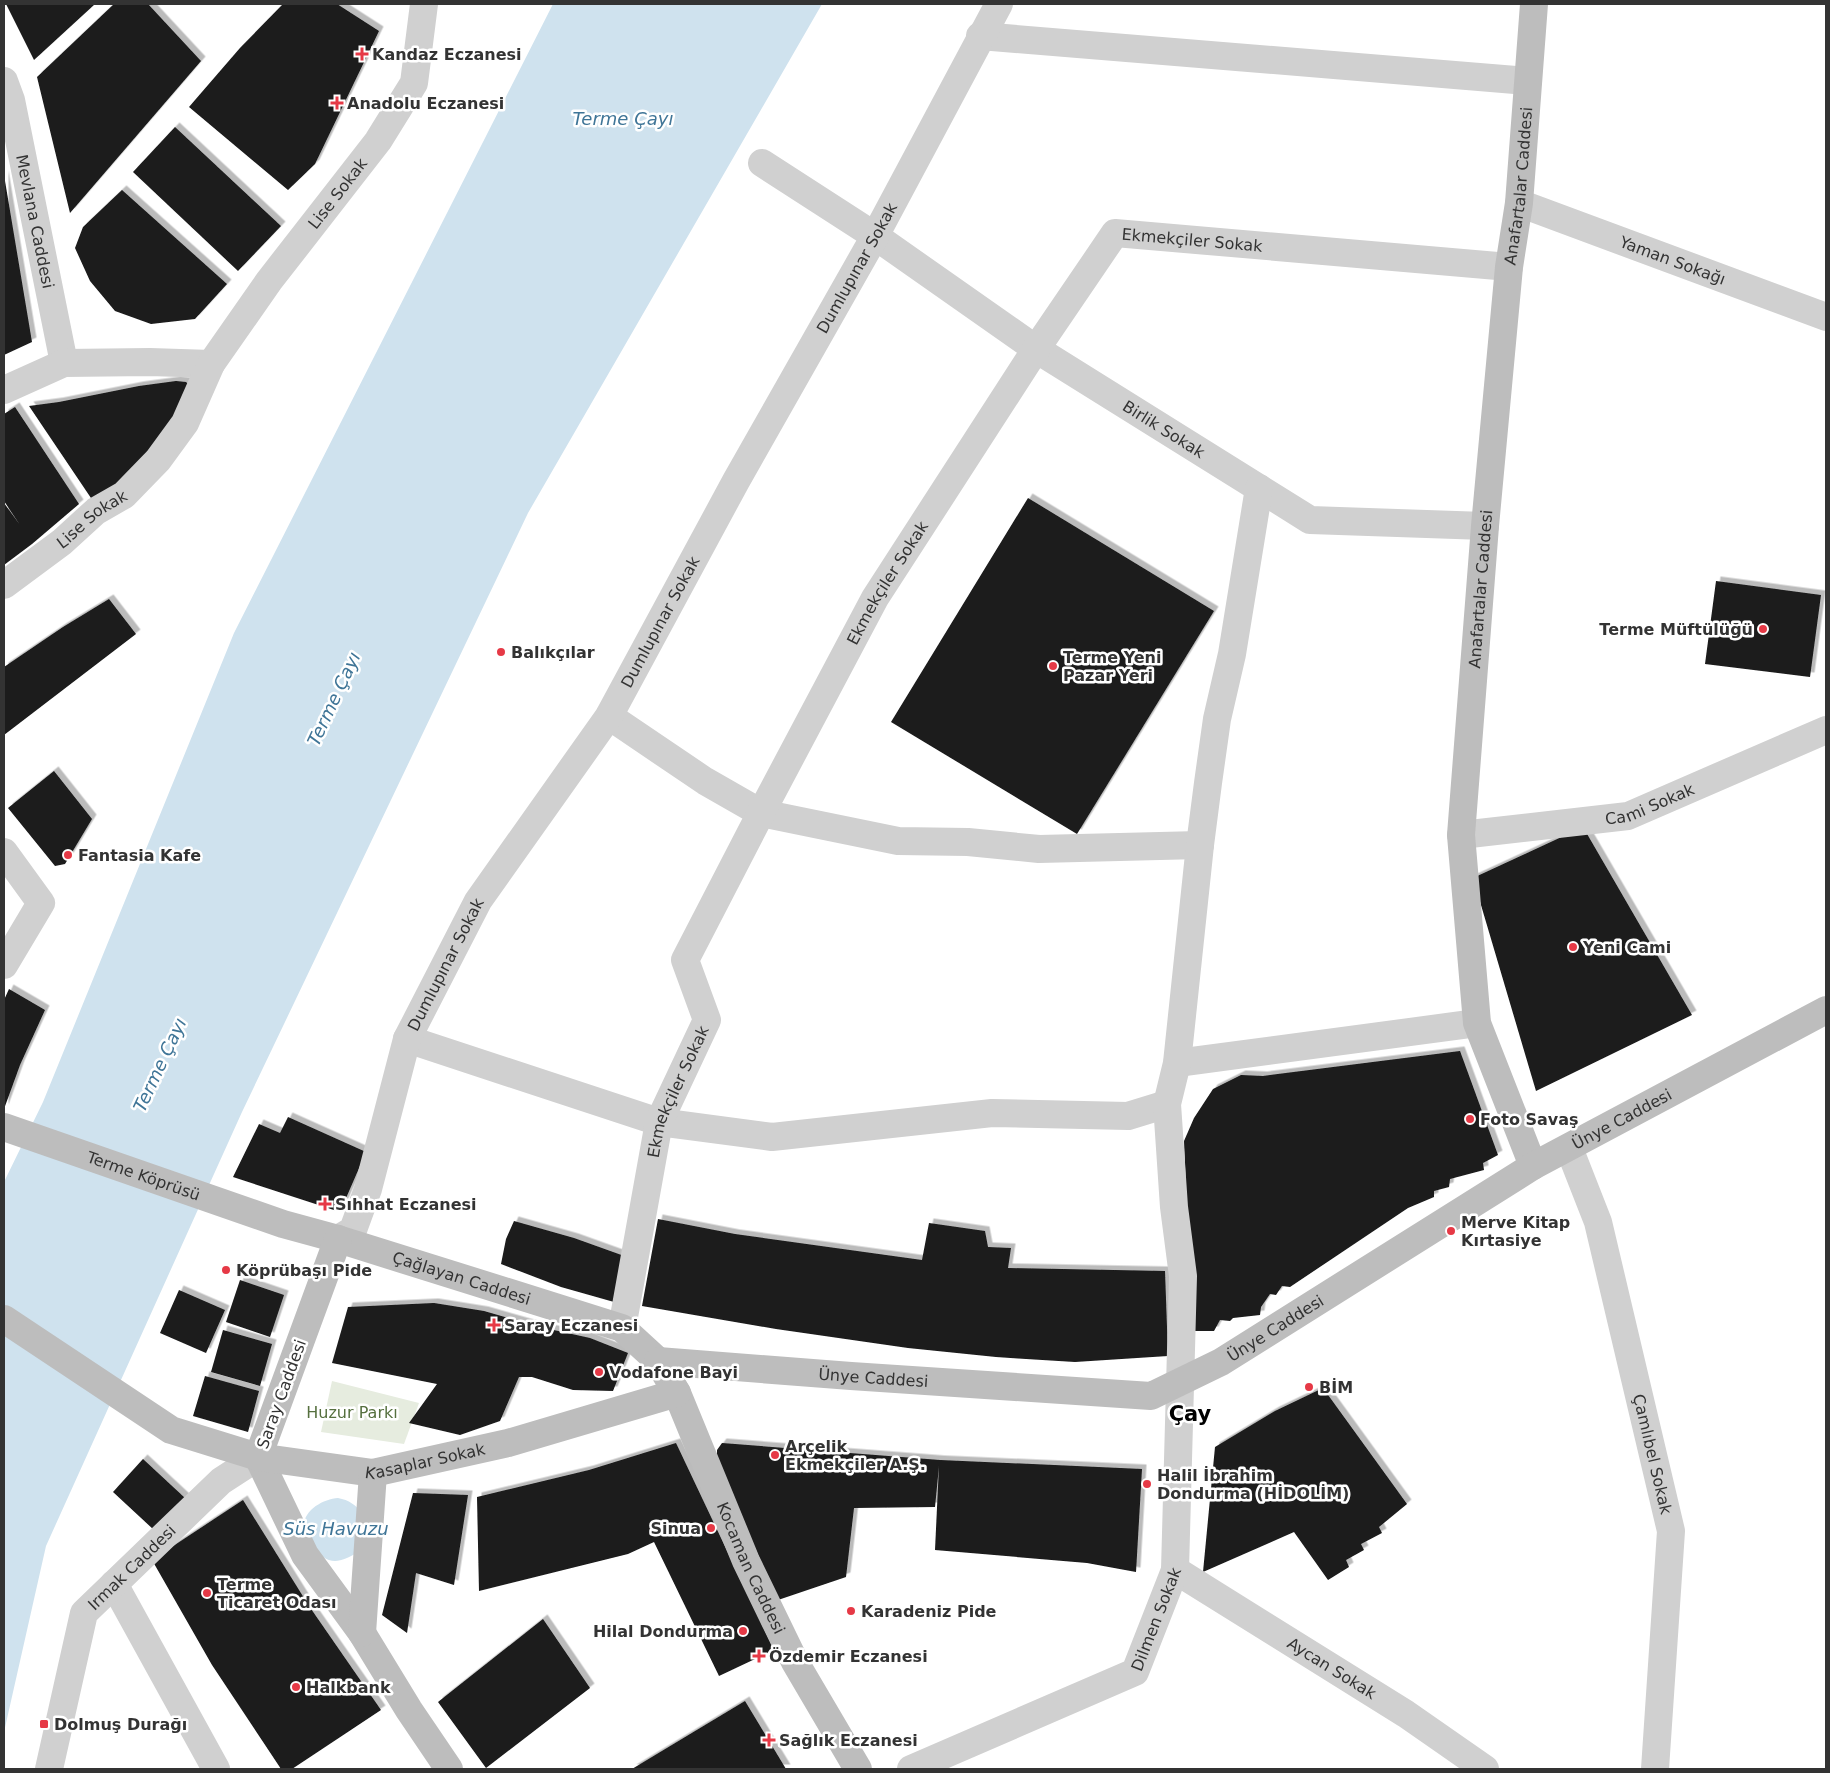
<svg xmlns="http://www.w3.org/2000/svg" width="1830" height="1773" font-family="'DejaVu Sans',sans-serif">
<defs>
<filter id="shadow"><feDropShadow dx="4.5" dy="-4.5" stdDeviation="0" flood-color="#0004"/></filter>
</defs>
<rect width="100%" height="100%" fill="#fff"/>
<!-- green -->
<path fill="#e6ecdf" d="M332,1381L419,1403L404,1444L321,1432Z"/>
<!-- water -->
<path fill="#cfe2ee" d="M553,4H822L528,513L242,1112L46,1546L4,1732V1182L43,1102L234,633Z
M338,1498C349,1500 356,1505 363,1514L358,1552C338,1565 325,1565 312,1544C310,1540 305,1534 304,1530C301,1511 323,1499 338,1498Z"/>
<!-- building -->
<path fill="#1a1a1a" filter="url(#shadow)" d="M6,4H95L34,60Z
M114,4H148L201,61L70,213L37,77Z
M283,4H337L379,31L315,164L288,190L189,107L240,48Z
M175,127L281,226L238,271L133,172Z
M4,175L32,342L4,355Z
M122,190L227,284L195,319L151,324L115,311L90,281L75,248L83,227Z
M176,381L186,382L190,386L189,395L149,453L117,484L93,501L29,406L59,402L139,386Z
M15,407L79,504L32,544L4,565V503L20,525L4,501V414Z
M1028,498L1214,611L1077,834L891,722Z
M1716,581L1821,595L1810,677L1705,664Z
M109,599L136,634L4,735V667L63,627Z
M54,771L92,819L65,864L55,866L8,808Z
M1583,827L1692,1015L1536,1091L1473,878Z
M9,989L45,1010L20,1065L4,1109V1000Z
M1460,1051L1498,1155L1483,1163L1484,1170L1450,1179L1449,1187L1434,1191V1197L1408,1208L1290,1287L1282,1286L1276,1295L1270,1294L1261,1307L1260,1315L1233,1318L1230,1321L1220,1320L1214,1331H1192L1184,1141L1194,1118L1213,1089L1241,1075L1263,1076Z
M288,1117L366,1152L340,1212L233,1177L259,1124L280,1133Z
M658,1219L735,1234L922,1260L929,1223L985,1231L988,1247L1011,1248L1008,1268L1165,1271L1168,1356L1075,1362L996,1357L908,1348L776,1329L642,1306Z
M514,1221L574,1238L627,1257L614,1302L561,1287L501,1264L506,1239Z
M240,1280L284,1295L270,1337L226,1322Z
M179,1290L225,1310L206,1353L160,1333Z
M434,1303L484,1311L540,1327L590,1338L628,1353L613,1391L573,1390L532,1377H519L500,1421L460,1435L409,1423L437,1384L332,1363L348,1307Z
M223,1330L272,1344L260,1386L211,1372Z
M205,1376L259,1391L248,1432L193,1416Z
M1323,1388L1407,1504L1379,1527L1382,1533L1361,1544L1364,1550L1346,1560L1349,1567L1328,1580L1294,1532L1203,1572L1215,1447L1275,1411Z
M676,1443L774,1650L719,1676L654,1542L628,1554L479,1591L477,1497L589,1470Z
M722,1443L940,1460L1142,1469L1136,1572L1087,1563L935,1550L939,1466L935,1507L854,1508L846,1577L778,1600L717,1462V1450Z
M143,1459L185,1498L154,1530L113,1492Z
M413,1493L468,1495L454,1585L416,1573L407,1633L382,1615Z
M243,1500L309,1606L381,1710L292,1769H281L212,1665L152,1560Z
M543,1619L590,1688L486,1768L438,1702Z
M745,1701L786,1769H632Z"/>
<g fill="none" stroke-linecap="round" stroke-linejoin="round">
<!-- minor -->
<g stroke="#d0d0d0" stroke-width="28">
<path d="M980,36L1528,81"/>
<path id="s1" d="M4,81L11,100L64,363"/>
<path id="s2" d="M762,163L875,236L1036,349L1310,520L1485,526"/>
<path id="s3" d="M1519,203L1826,317"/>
<path d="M609,716L705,781L761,813L898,841L968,842L1039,849L1200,845"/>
<path id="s4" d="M1461,835L1628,816L1826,730"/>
<path d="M4,852L41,903L4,965"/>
<path d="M407,1039L659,1122L772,1137L992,1113L1128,1116L1167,1104"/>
<path d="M1177,1063L1477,1023"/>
<path id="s5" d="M1569,1148L1598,1222L1671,1531L1655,1769"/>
<path id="s6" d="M622,1328L659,1122L707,1020L685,960L761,813L875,598L1036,349L1115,233L1509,267"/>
<path id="s7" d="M1175,1570L1406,1714L1485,1769"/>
<path d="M114,1584L216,1769"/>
<path id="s8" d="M911,1769L1135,1672L1175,1570L1183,1276L1174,1207L1167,1104L1177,1063L1200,845L1208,783L1217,719L1232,654L1259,488"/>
</g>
<!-- tertiary -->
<g stroke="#d0d0d0" stroke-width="28">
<path d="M4,390L64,363L150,362L211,364"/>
<path id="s9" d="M4,585L62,542L96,511L124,495L158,460L185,423L211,364L269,281L378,141L414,83L424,4"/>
<path id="s10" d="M338,1239L353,1230L368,1189L407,1039L478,901L609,716L736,481L875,236L999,4"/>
<path id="s11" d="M49,1769L84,1613L221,1481L258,1457"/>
</g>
<!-- secondary -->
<g stroke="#bdbdbd" stroke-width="28">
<path id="s12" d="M4,1127L283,1224L338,1239L622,1328L658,1361L677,1393L746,1561L795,1662L858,1769"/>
<path id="s13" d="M1533,1166L1477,1023L1461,835L1485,526L1509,267L1519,203L1534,4"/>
<path d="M338,1239L258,1457L305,1555L362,1633L409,1710L449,1769"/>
<path id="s14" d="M4,1319L171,1430L258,1457L373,1473L508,1443L677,1393"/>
<path id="s15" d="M658,1361L851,1376L1151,1396L1221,1362L1533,1166L1826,1010"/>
<path d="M362,1633L373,1473"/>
</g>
</g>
<!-- markers -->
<g fill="#e63946" stroke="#fff" stroke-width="2">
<path d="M359.5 46.5h5v5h5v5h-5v5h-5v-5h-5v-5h5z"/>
<path d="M334.5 95.5h5v5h5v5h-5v5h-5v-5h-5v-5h5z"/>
<circle cx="1763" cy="629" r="5"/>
<circle cx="501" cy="652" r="5"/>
<circle cx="1053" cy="666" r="5"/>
<circle cx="68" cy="855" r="5"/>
<circle cx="1573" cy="947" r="5"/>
<circle cx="1470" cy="1119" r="5"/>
<path d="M322.5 1196.5h5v5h5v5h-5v5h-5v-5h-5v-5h5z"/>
<circle cx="1451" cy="1231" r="5"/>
<circle cx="226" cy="1270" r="5"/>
<path d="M491.5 1317.5h5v5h5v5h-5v5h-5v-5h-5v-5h5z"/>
<circle cx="599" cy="1372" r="5"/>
<circle cx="1309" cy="1387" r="5"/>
<circle cx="775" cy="1455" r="5"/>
<circle cx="1147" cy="1484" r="5"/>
<circle cx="711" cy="1528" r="5"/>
<circle cx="207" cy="1593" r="5"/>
<circle cx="851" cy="1611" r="5"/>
<circle cx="743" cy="1631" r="5"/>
<path d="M756.5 1648.5h5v5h5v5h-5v5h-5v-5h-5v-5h5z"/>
<circle cx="296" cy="1687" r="5"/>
<rect x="39" y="1719" width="10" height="10" rx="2.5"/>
<path d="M766.5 1732.5h5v5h5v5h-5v5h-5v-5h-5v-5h5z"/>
</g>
<g text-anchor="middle" stroke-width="5" stroke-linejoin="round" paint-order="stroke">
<!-- poi labels -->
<g font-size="16" font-weight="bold" fill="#333" stroke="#fff" text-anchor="start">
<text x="372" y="60">Kandaz Eczanesi</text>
<text x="347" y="109">Anadolu Eczanesi</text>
<text x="1753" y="635" text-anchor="end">Terme Müftülüğü</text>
<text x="511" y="658">Balıkçılar</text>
<text x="1063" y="663">Terme Yeni<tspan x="1063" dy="18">Pazar Yeri</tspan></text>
<text x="78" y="861">Fantasia Kafe</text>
<text x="1583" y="953">Yeni Cami</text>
<text x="1480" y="1125">Foto Savaş</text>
<text x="335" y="1210">Sıhhat Eczanesi</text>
<text x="1461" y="1228">Merve Kitap<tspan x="1461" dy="18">Kırtasiye</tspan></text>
<text x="236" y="1276">Köprübaşı Pide</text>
<text x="504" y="1331">Saray Eczanesi</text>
<text x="609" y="1378">Vodafone Bayi</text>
<text x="1319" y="1393">BİM</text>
<text x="785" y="1452">Arçelik<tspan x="785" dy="18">Ekmekçiler A.Ş.</tspan></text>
<text x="1157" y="1481">Halil İbrahim<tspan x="1157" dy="18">Dondurma (HİDOLİM)</tspan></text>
<text x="701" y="1534" text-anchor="end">Sinua</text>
<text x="217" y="1590">Terme<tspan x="217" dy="18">Ticaret Odası</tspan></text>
<text x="861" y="1617">Karadeniz Pide</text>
<text x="733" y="1637" text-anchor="end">Hilal Dondurma</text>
<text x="769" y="1662">Özdemir Eczanesi</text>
<text x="306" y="1693">Halkbank</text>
<text x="54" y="1730">Dolmuş Durağı</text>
<text x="779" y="1746">Sağlık Eczanesi</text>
</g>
<!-- street labels -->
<g font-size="16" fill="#333" stroke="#fff">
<text dy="6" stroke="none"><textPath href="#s13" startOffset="994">Anafartalar Caddesi</textPath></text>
<text dy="6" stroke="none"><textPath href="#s9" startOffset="522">Lise Sokak</textPath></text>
<text dy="6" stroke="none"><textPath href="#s1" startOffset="144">Mevlana Caddesi</textPath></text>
<text dy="6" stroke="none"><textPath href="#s6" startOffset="1309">Ekmekçiler Sokak</textPath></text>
<text dy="6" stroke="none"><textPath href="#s3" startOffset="164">Yaman Sokağı</textPath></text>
<text dy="6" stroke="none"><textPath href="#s10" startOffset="1110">Dumlupınar Sokak</textPath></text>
<text dy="6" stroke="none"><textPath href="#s2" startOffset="482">Birlik Sokak</textPath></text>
<text dy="6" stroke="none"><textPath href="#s9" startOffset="110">Lise Sokak</textPath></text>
<text dy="6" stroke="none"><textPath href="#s6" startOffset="814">Ekmekçiler Sokak</textPath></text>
<text dy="6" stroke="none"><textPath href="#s13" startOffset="589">Anafartalar Caddesi</textPath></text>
<text dy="6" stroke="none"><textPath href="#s10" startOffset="705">Dumlupınar Sokak</textPath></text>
<text dy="6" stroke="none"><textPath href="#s4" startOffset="192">Cami Sokak</textPath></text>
<text dy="6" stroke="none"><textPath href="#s10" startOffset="300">Dumlupınar Sokak</textPath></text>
<text dy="6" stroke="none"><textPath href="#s6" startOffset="244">Ekmekçiler Sokak</textPath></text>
<text dy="6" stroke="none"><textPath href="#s15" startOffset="1041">Ünye Caddesi</textPath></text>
<text dy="6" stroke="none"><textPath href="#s12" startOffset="148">Terme Köprüsü</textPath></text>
<text dy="6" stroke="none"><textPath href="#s12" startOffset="482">Çağlayan Caddesi</textPath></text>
<text dy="6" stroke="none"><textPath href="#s15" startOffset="636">Ünye Caddesi</textPath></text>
<text dy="6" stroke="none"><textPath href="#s15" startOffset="216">Ünye Caddesi</textPath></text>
<text transform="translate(281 1394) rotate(-70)" y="6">Saray Caddesi</text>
<text dy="6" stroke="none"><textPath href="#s5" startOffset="318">Çamlıbel Sokak</textPath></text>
<text dy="6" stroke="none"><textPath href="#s14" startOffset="461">Kasaplar Sokak</textPath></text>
<text dy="6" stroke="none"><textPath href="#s11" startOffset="226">Irmak Caddesi</textPath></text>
<text dy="6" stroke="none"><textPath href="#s12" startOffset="926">Kocaman Caddesi</textPath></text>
<text dy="6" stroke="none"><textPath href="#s8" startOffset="301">Dilmen Sokak</textPath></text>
<text dy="6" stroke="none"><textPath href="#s7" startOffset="185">Aycan Sokak</textPath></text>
</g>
<!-- park labels -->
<g font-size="16" fill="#56703f" stroke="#fff">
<text x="352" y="1418">Huzur Parkı</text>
</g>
<!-- water labels -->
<g font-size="18" font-style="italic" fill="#3f7597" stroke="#fff">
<text x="623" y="125">Terme Çayı</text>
<text transform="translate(334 699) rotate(-65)" y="6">Terme Çayı</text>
<text transform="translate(160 1065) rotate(-65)" y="6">Terme Çayı</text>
<text x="336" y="1535">Süs Havuzu</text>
</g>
<!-- district labels -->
<g font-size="21" font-weight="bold" fill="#000" stroke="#fff">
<text x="1190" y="1421">Çay</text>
</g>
</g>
<!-- border -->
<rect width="1830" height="1773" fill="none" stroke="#333333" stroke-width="10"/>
</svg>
